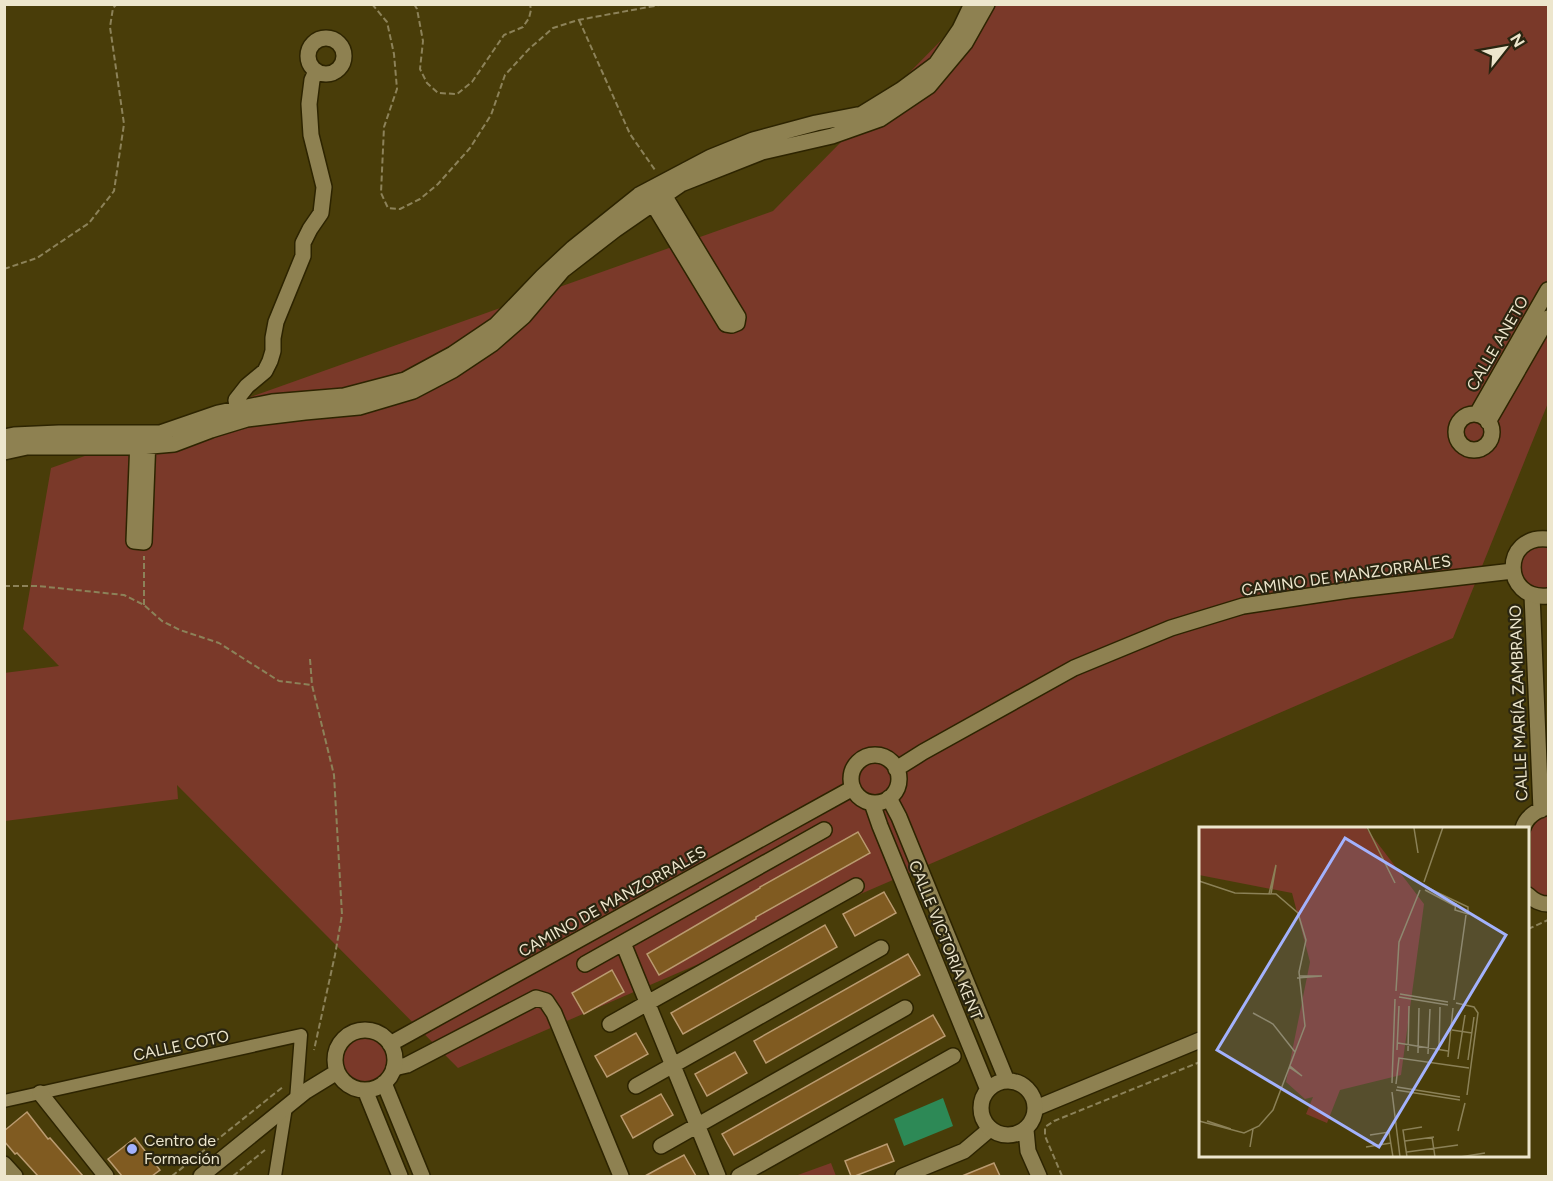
<svg xmlns="http://www.w3.org/2000/svg" width="1553" height="1181" font-family="Figtree,sans-serif">
<rect width="100%" height="100%" fill="#493d09"/>
<!-- green -->
<path fill="#7a3929" d="M976,5H1548V403L1453,638L458,1068L177,785L178,799L5,821L4,673L59,666L23,629L51,468L773,211Z
M1548,545V590H1537L1523,582L1519,561L1528,548Z
M1548,815V898C1541,898 1534,893 1531,886V830L1537,821Z
M343 1060a22 22 0 1 1 44 0a22 22 0 1 1-44 0Z
M831,1163L836,1176H795Z"/>
<!-- water -->
<path fill="#2d8956" d="M943,1098L953,1126L904,1146L894,1119Z"/>
<!-- building -->
<path fill="#805b21" stroke="#ba9b70" stroke-width="1.5" d="M858,832L870,853L756,917V919L659,975L647,954L760,888V887Z
M884,892L896,913L855,936L843,914Z
M825,925L837,947L683,1034L671,1013Z
M908,954L920,975L766,1063L754,1041Z
M612,970L624,992L584,1014L572,993Z
M933,1015L945,1036L734,1155L722,1134Z
M636,1033L648,1054L607,1077L595,1056Z
M735,1052L747,1073L707,1096L695,1074Z
M661,1094L673,1115L633,1138L621,1116Z
M27,1112L48,1139L50,1138L83,1176H38L17,1153L15,1154L4,1141V1131Z
M135,1138L160,1170L152,1176H122L108,1159Z
M887,1144L894,1161L855,1176H851L845,1161Z
M684,1155L696,1176H645L667,1164Z
M994,1163L1000,1176H962Z"/>
<g fill="none" stroke-linecap="round" stroke-linejoin="round">
<defs>
<path id="pedestrian" d="M4,1101L301,1035L296,1100
M275,1176L286,1107"/>
<path id="minor" d="M308 56a18 18 0 1 1 36 0a18 18 0 1 1-36 0Z
M649,197L726,324L732,325L737,323L738,317L659,187
M1477,414L1548,290
M1456 432a18 18 0 1 1 36 0a18 18 0 1 1-36 0Z
M239,416L236,400L247,386L265,371L270,361L273,351V338L276,322L303,256V243L310,229L321,213L324,187L311,135L309,104L312,80L316,71
M1488,422L1548,318
M4,437L14,435L59,433H160L218,413L272,402L344,396L405,380L453,354L496,325L543,276L573,248L639,195L711,157L753,140L816,123L862,114L901,90L936,64L960,29L972,4
M138,439L134,541L144,542L148,438
M4,452L27,447H140L174,444L211,430L247,419L305,412L359,407L413,391L453,370L492,344L524,316L563,270L616,229L681,184L762,152L832,136L880,119L929,86L965,43L987,4
M1532,595L1541,810
M1523,828C1526,817 1537,810 1548,807
M1528,895C1533,900 1541,904 1548,904
M623,943L718,1176
M585,964L824,830
M610,1024L856,886
M394,1068L407,1065L536,998L546,1001L554,1013L621,1176
M636,1086L881,948
M40,1093L106,1176
M1036,1108L1200,1040
M661,1146L905,1008
M4,1164L15,1176
M739,1176L953,1056
M903,1176L964,1151L990,1129"/>
<path id="tertiary" d="M1548,539C1501,534 1502,601 1548,596
M851 779a24 24 0 1 1 48 0a24 24 0 1 1-48 0Z
M896,769L923,752L1074,668L1171,628L1243,606L1349,590L1513,571
M889,798L899,817L1007,1081
M872,803L880,826L988,1090
M335 1060a30 30 0 1 1 60 0a30 30 0 1 1-60 0Z
M390,1044L853,788
M981 1108a27 27 0 1 1 54 0a27 27 0 1 1-54 0Z
M384,1083L422,1176
M365,1090L400,1176
M1026,1130L1028,1151L1039,1176
M201,1176L306,1091L337,1072"/>
</defs>
<!-- pedestrian casing -->
<use href="#pedestrian" stroke="#2d2400" stroke-width="15"/>
<!-- minor casing -->
<use href="#minor" stroke="#2d2400" stroke-width="18"/>
<!-- tertiary casing -->
<use href="#tertiary" stroke="#2d2400" stroke-width="18"/>
<!-- path -->
<path stroke="#8c8259" stroke-width="2" stroke-dasharray="6 3" stroke-linecap="butt" d="M372,4L387,22L394,54L397,89L384,127L381,193L388,208L400,209L420,199L438,184L470,148L491,115L505,75L529,49L553,28L578,20L665,4
M414,4L417,9L423,41L420,69L427,83L438,93L457,94L472,82L504,35L523,27L529,18L531,10L530,4
M579,20L630,134L655,170
M4,269L37,258L89,223L114,191L124,124L110,27L113,8L117,4
M4,586H38L124,595L144,605L162,621L180,630L219,643L279,681L312,685
M144,605V556
M310,659L312,685L334,775L342,915L335,955L314,1050
M1528,929L1548,920
M172,1176L284,1086
M233,1176L265,1150
M1062,1176L1045,1136V1127L1054,1121L1200,1062"/>
<!-- pedestrian -->
<use href="#pedestrian" stroke="#8e8151" stroke-width="12"/>
<!-- minor -->
<use href="#minor" stroke="#8e8151" stroke-width="15"/>
<!-- tertiary -->
<use href="#tertiary" stroke="#8e8151" stroke-width="15"/>
</g>
<!-- markers -->
<circle fill="#a3b2fd" stroke="#2a2510" stroke-width="2" cx="132" cy="1149" r="6"/>
<g text-anchor="middle" stroke-width="4.5" stroke-linejoin="round" paint-order="stroke">
<!-- street labels -->
<g font-size="16" fill="#ede6cd" stroke="#2a2510">
<text transform="translate(1497 343) rotate(-60)" y="6">CALLE ANETO</text>
<text transform="translate(1346 575) rotate(-8)" y="6">CAMINO DE MANZORRALES</text>
<text transform="translate(1518 703) rotate(-92)" y="6">CALLE MARÍA ZAMBRANO</text>
<text transform="translate(612 901) rotate(-29)" y="6">CAMINO DE MANZORRALES</text>
<text transform="translate(946 940) rotate(68)" y="6">CALLE VICTORIA KENT</text>
<text transform="translate(181 1045) rotate(-12)" y="6">CALLE COTO</text>
</g>
<!-- poi labels -->
<g font-size="16" fill="#ede6cd" stroke="#2a2510" text-anchor="start">
<text x="144" y="1146">Centro de<tspan x="144" dy="18">Formación</tspan></text>
</g>
</g>
<!-- overview -->
<g transform="translate(1199 827)">
<rect width="330" height="330" fill="#493d09"/>
<path d="M0,1H167L225,77L202,248L141,263L128,296L107,287L114,270L106,272L87,255L111,135L93,66L0,48Z" fill="#7a3929"/>
<path fill="none" stroke="#8b8157" stroke-width="1.5" d="M168,0L196,56M215,1L219,26M0,54L36,66L77,67L99,86L107,113L100,145L106,199L74,283L60,299L45,306L0,294M225,55L244,0M227,60L269,80V87L256,83L257,76M226,63L256,79M70,67L77,38L72,67M98,151L123,149H100M197,164L200,115L221,63M201,167L249,175M200,170L249,178M255,173L267,88M257,176L275,180L279,186L268,268M54,186L74,197L96,225M253,203L273,206M199,216L249,224M240,222L241,180M198,223L200,179M209,224L210,179M219,226L220,181M229,227L231,182M249,230L254,181M259,232L266,188M269,233L275,190M90,240L103,249L91,239M193,256L196,172M197,257L200,231L270,241M198,260L261,270M197,263L261,273M193,265L201,330M8,294L32,302M259,304L266,276M171,308L190,305L194,330M233,310L236,330M206,314L235,310M51,320L54,302M167,320L192,316M208,325L259,318M208,330L204,303L223,300M261,330L286,326"/>
<path fill="#a3b2fd" fill-opacity="0.15" stroke="#a3b2fd" stroke-width="3" d="M146,11L307,108L180,320L18,223Z"/>
<rect width="330" height="330" fill="none" stroke="#ede6cd" stroke-width="3"/>
</g>
<!-- border -->
<rect width="1553" height="1181" fill="none" stroke="#ede6cd" stroke-width="12"/>
<!-- north arrow -->
<g transform="translate(1505 48) rotate(59)" stroke="#2a2510" stroke-width="4.5" paint-order="stroke">
<path d="M0-4.5L10 22L0 15L-10 22Z" fill="#ede6cd"/>
<text y="-9" font-size="16" font-weight="bold" text-anchor="middle" fill="#ede6cd">N</text>
</g>
</svg>
